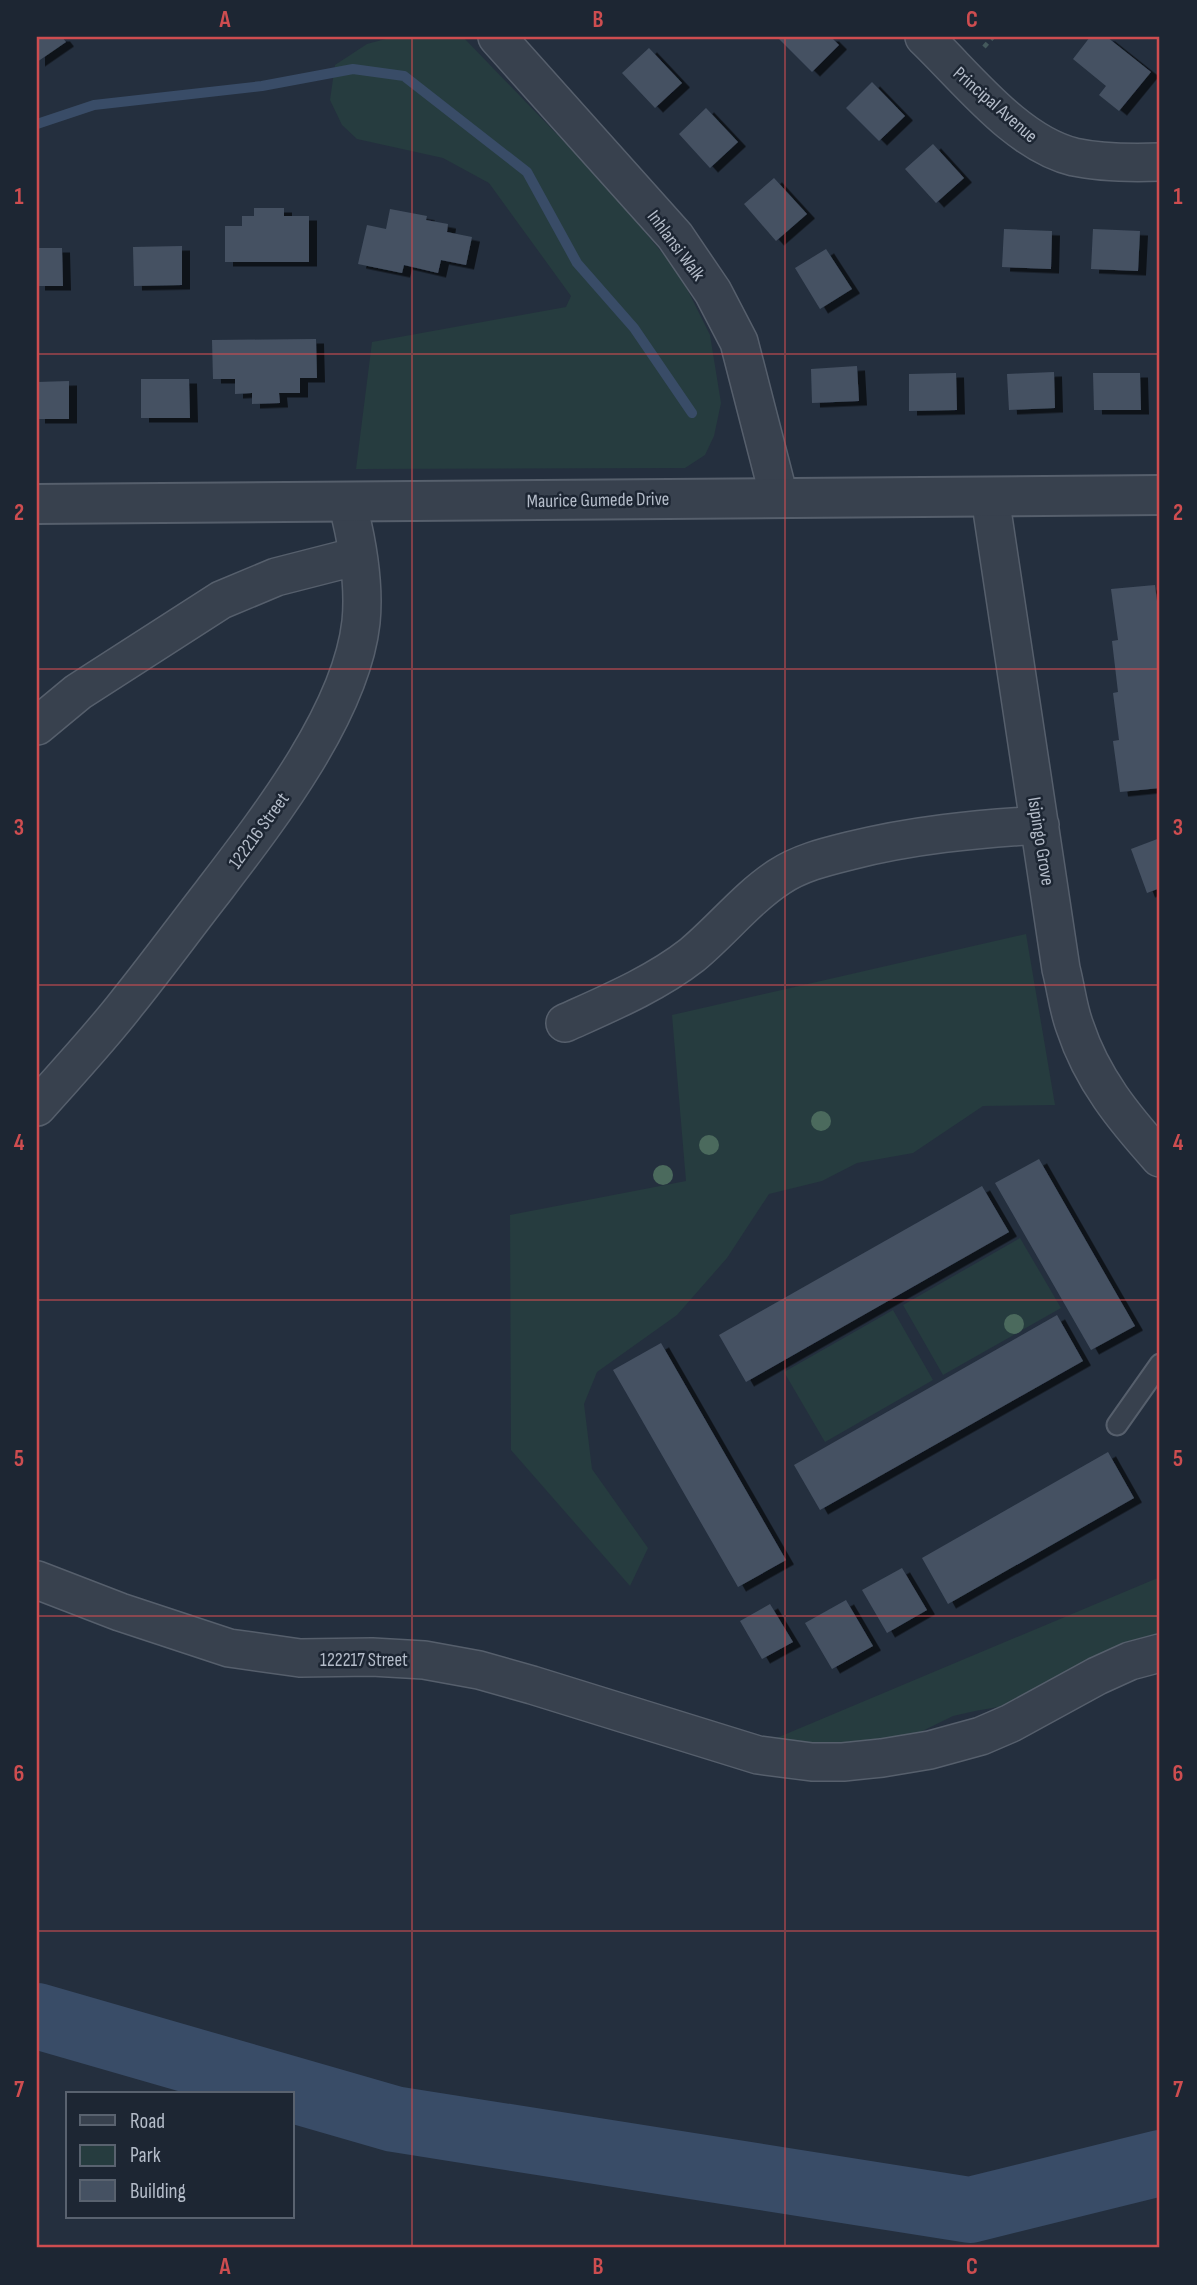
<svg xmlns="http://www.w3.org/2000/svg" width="1197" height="2285" font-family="'Sofia Sans Condensed',sans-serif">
<defs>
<filter id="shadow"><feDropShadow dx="8" dy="4.5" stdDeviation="0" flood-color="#0009"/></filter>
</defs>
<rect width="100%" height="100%" fill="#242f3e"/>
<!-- green -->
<path fill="#263c3f" d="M393,37H463L602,181L679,273L710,335L721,403L714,436L705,455L685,468L356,469L372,342L566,307L571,296L489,183L443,158L357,139L342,125L330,100L335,65L367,44Z
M1026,934L1055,1105L983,1106L913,1153L857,1163L822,1181L769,1194L727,1258L677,1315L597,1372L584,1404L592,1469L648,1548L630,1586L511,1450L510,1215L686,1181L672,1015Z
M1020,1238L1061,1308L943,1375L903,1305Z
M893,1310L933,1380L825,1442L784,1372Z
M1160,1577V1640L1022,1708L998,1707L975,1711L953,1716L908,1738L832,1753L767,1742Z"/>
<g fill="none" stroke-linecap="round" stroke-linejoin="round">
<!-- stream -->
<path stroke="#394c67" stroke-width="10" d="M37,124L94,105L262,86L353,69L404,76L527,172L577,263L634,328L692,413"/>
<!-- river -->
<path stroke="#394c67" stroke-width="66" d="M37,2016L394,2119L970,2210L1160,2163"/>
</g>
<!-- building -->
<path fill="#455162" filter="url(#shadow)" d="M37,37H62L66,42L37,62Z
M777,37H831L839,45L812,72Z
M1090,37H1107L1151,72L1119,111L1099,95L1106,86L1073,59Z
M649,48L682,83L655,108L622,73Z
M872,82L905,116L879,141L846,108Z
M706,108L738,142L710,168L679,134Z
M933,144L964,178L936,203L905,169Z
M774,178L807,214L776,241L744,204Z
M254,208H284V216H309V262H225V226H242V216H254Z
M390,209L427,216L426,220L448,224L447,232L472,237L466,265L441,260L438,273L404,265L402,273L358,264L367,225L386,229Z
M1004,229L1052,231L1051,269L1002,267Z
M1093,229L1140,231L1138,271L1091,269Z
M182,246V285L134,286L133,247Z
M37,248H62L63,286H37Z
M826,249L852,289L820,309L795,268Z
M316,339L317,378H300V393H279L280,403L252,404V393L235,394V379H213L212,340Z
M857,366L859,401L812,403L811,369Z
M1054,372L1055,408L1009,410L1007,374Z
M956,373L957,410L909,411V374Z
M1093,373H1140L1141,410H1094Z
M141,379H189L190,418H141Z
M69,381V419H37V382Z
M1155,585L1160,626V635H1158L1160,653V788L1120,792L1113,741L1119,740L1113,693L1118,692L1112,641L1118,640L1111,589Z
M1160,838V888L1147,893L1131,849Z
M1039,1159L1135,1326L1091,1350L995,1183Z
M982,1186L1009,1232L746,1382L719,1335Z
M1057,1315L1083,1361L820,1510L794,1465Z
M661,1343L786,1560L738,1587L613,1370Z
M1108,1452L1134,1498L948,1604L922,1558Z
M902,1568L927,1610L887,1633L862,1590Z
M846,1600L873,1646L832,1669L805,1623Z
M770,1604L793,1642L762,1659L740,1621Z"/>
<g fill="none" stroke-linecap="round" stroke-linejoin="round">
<defs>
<path id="service" d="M1117,1425L1160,1364"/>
<path id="minor" d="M497,37L675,236L713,292L739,342L779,497
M924,37C966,77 1016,143 1074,157C1102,163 1132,163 1160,162
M990,497L1061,969C1066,988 1068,1009 1075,1027C1092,1079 1124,1118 1160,1158
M37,726L78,692L221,600L276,577L358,556
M565,1023C607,1004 655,984 692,955C722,930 747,898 779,877C800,863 825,857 849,851C912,835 975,829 1040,825
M37,1107C67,1073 99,1039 127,1003C156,967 183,930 211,894C266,822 351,714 361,622C365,582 357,540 347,502
M37,1580L120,1612L229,1648L300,1658L372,1657L424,1660L479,1670L532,1685L758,1755L812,1762H843L882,1758L930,1750L981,1736L1011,1723L1097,1676L1130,1661L1160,1653"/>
<path id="tertiary" d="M37,504L1160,495"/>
</defs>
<!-- service casing -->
<use href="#service" stroke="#565f6c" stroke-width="23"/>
<!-- minor casing -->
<use href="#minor" stroke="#565f6c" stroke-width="40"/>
<!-- tertiary casing -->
<use href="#tertiary" stroke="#565f6c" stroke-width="42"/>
<!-- path -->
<path stroke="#44595c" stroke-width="4.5" stroke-dasharray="5 5" stroke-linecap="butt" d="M984,47L993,37"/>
<!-- service -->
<use href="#service" stroke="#38414e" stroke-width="19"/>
<!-- minor -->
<use href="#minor" stroke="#38414e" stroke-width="37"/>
<!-- tertiary -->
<use href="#tertiary" stroke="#38414e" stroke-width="38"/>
</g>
<!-- trees -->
<g fill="#4b6a5d">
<circle cx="821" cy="1121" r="10"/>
<circle cx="709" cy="1145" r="10"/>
<circle cx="663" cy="1175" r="10"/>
<circle cx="1014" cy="1324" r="10"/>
</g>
<!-- grid -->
<path fill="none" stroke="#ce4d50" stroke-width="2" stroke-opacity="0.55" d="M412,37V2248M785,37V2248M37,354H1160M37,669H1160M37,985H1160M37,1300H1160M37,1616H1160M37,1931H1160"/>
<g text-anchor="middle" stroke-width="5" stroke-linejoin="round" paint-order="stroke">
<!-- street labels -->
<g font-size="19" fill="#b4bcc9" stroke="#1d2633">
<text transform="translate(996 104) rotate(41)" y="7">Principal Avenue</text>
<text transform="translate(677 245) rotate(53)" y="7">Inhlansi Walk</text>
<text transform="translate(598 499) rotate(-1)" y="7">Maurice Gumede Drive</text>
<text transform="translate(258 830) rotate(-54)" y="7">122216 Street</text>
<text transform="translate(1042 841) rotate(81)" y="7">Isipingo Grove</text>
<text x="364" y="1666">122217 Street</text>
</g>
</g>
<!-- border -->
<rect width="1197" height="2285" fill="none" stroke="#1d2633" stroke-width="77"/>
<!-- legend -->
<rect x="66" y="2092" width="228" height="126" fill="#1d2633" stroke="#59626f" stroke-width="2"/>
<rect x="80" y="2115" width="35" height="10" fill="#38414e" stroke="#59626f" stroke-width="2"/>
<text x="130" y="2128" font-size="21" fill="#b4bcc9">Road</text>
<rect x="80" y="2145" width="35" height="21" fill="#263c3f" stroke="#59626f" stroke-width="2"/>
<text x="130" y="2162" font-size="21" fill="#b4bcc9">Park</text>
<rect x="80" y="2180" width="35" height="21" fill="#455162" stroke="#59626f" stroke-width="2"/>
<text x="130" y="2198" font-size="21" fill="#b4bcc9">Building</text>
<rect x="38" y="38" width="1120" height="2208" fill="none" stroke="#ce4d50" stroke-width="2.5"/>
<g font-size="23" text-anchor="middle" font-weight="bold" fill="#ce4d50">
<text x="225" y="27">A</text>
<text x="598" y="27">B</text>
<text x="972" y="27">C</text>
<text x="19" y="204">1</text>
<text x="1178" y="204">1</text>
<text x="19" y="520">2</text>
<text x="1178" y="520">2</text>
<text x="19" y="835">3</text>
<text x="1178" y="835">3</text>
<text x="19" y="1150">4</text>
<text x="1178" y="1150">4</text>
<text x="19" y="1466">5</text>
<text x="1178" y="1466">5</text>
<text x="19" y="1781">6</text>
<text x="1178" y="1781">6</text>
<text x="19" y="2097">7</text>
<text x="1178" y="2097">7</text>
<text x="225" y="2274">A</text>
<text x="598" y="2274">B</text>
<text x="972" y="2274">C</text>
</g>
</svg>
